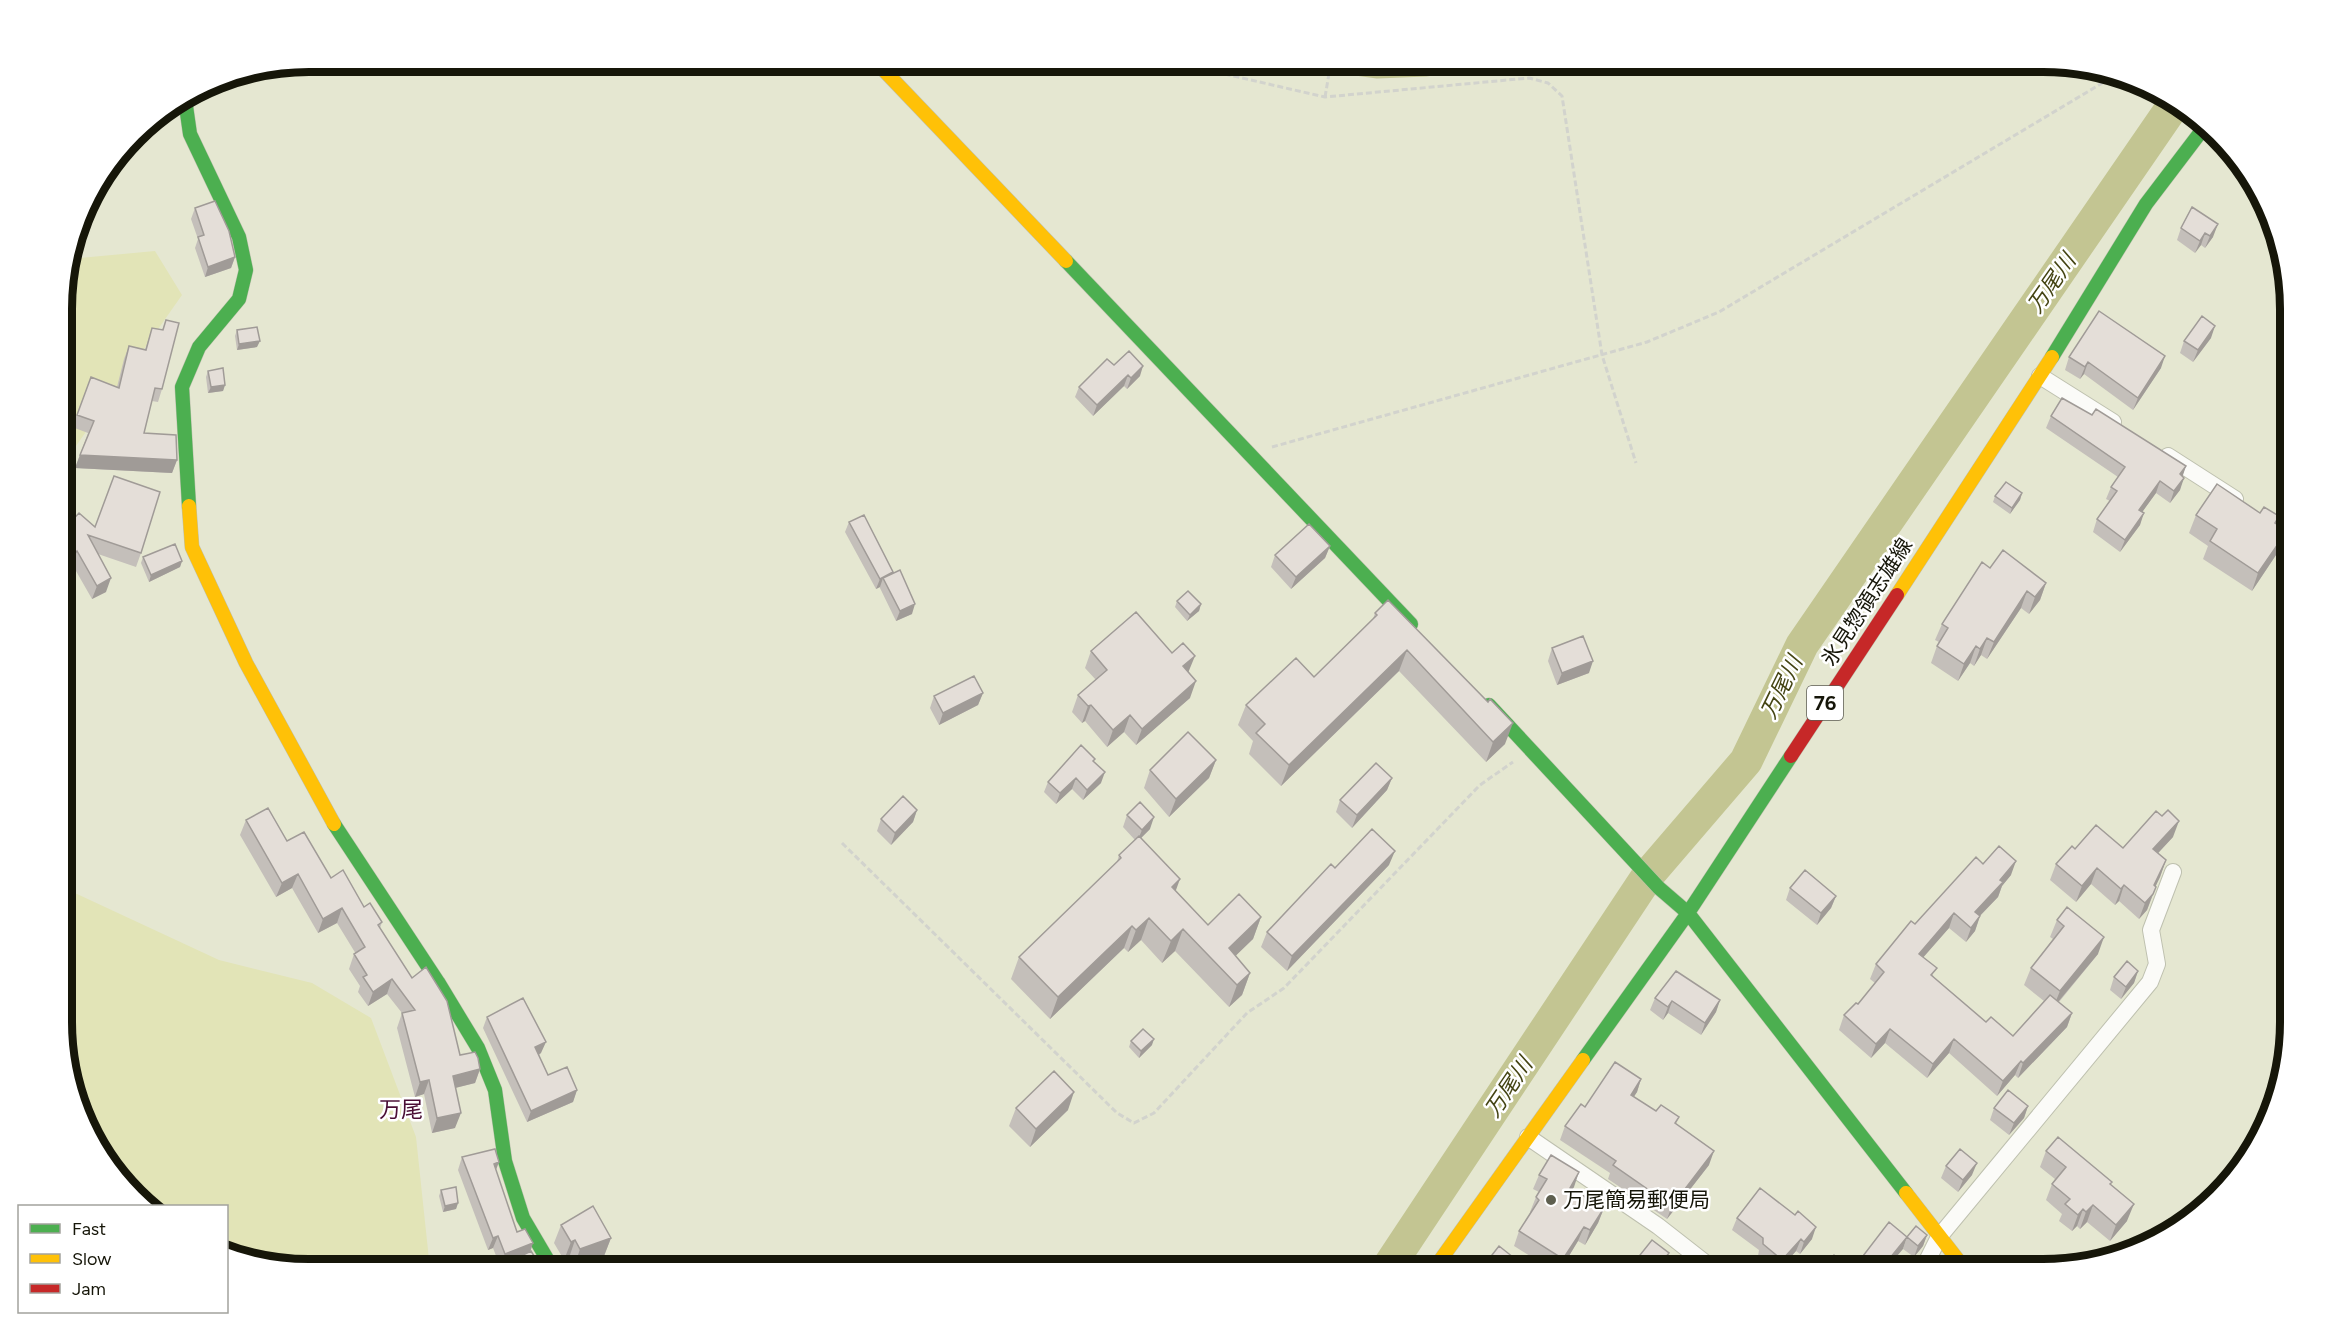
<svg xmlns="http://www.w3.org/2000/svg" width="2352" height="1331" font-family="Figtree,'Noto Sans JP',sans-serif">
<rect width="100%" height="100%" fill="#e5e7d1"/>
<!-- green -->
<path fill="#e2e4b7" d="M155,251L182,295L64,463V277L69,259Z
M64,892L77,894L219,960L312,983L371,1018L416,1137L430,1269C364,1269 288,1279 227,1253L226,1206H154L103,1160L64,1054Z"/>
<g fill="none" stroke-linecap="round" stroke-linejoin="round">
<!-- stream -->
<path stroke="#c3c592" stroke-width="5" d="M1275,62L1377,76L1426,74L1519,62"/>
<!-- river -->
<path stroke="#c3c592" stroke-width="33" d="M1387,1269L1649,874L1746,761L1802,645L2175,103"/>
<defs>
<path id="street" d="M2040,376L2113,422
M2168,456L2235,499
M1528,1137L1658,1226L1713,1269
M1923,1269L1939,1237L2150,982L2157,964L2151,930L2173,872"/>
<path id="fast" d="M185,99L190,134L239,237L246,270L239,299L199,347L182,387L189,506
M1066,261L1411,624
M2052,357L2146,204L2203,129
M1489,705L1659,888L1688,913L1906,1193
M334,824L438,982L478,1048L495,1090L505,1161L523,1218L553,1269
M1583,1060L1688,913L1791,756"/>
<path id="slow" d="M876,62L1066,261
M189,506L192,547L246,663L334,824
M1897,595L2052,357
M1906,1193L1965,1269
M1434,1269L1583,1060"/>
<path id="jam" d="M1791,756L1897,595"/>
</defs>
<!-- street casing -->
<use href="#street" stroke="#bec0af" stroke-width="18"/>
<!-- fast casing -->
<use href="#fast" stroke="#bec0af" stroke-width="15"/>
<!-- slow casing -->
<use href="#slow" stroke="#bec0af" stroke-width="15"/>
<!-- jam casing -->
<use href="#jam" stroke="#bec0af" stroke-width="15"/>
<!-- path -->
<path stroke="#d2d3cd" stroke-width="3" stroke-dasharray="6 3" stroke-linecap="butt" d="M1172,62L1325,97L1529,78L1548,83L1562,96L1602,355L1636,463
M1325,97L1331,62
M1272,447L1647,342L1719,312L2104,82
M842,843L1117,1113L1134,1123L1154,1113L1247,1013L1284,988L1480,785L1513,762
M2289,1041L2290,1036"/>
<!-- street -->
<use href="#street" stroke="#fbfbf8" stroke-width="16"/>
<!-- fast -->
<use href="#fast" stroke="#4caf50" stroke-width="14"/>
<!-- slow -->
<use href="#slow" stroke="#ffc107" stroke-width="14"/>
<!-- jam -->
<use href="#jam" stroke="#c62828" stroke-width="14"/>
</g>
<!-- wall -->
<path fill="#c4bfba" d="M2192,207L2213,237L2205,248L2201,245L2195,253L2177,240L2181,228Z
M195,208L235,257L231,268L205,277L195,248L198,239L191,219Z
M166,320L162,389L158,402L152,401L144,433L177,460L172,473L75,468L88,433L72,427L91,377L117,387L124,359L129,346L145,350L152,328L162,330Z
M237,330L257,347L237,350L235,336Z
M2211,338L2193,362L2180,353L2184,341Z
M2069,357L2161,368L2133,410L2084,374L2080,379L2065,370Z
M1114,365L1140,376L1127,389L1124,386L1093,416L1075,397L1079,387Z
M208,371L225,385L223,391L208,393L206,377Z
M2051,416L2186,466L2182,476L2180,490L2170,503L2156,493L2142,512L2140,525L2120,552L2093,532L2097,519L2110,501L2106,499L2111,487L2118,477L2046,428Z
M2022,493L2020,500L2010,514L1993,502L1995,496Z
M2196,515L2279,516L2276,524L2287,531L2280,549L2252,591L2203,559L2208,546L2189,533Z
M849,522L893,572L892,574L912,614L896,621L880,588V587L876,589L845,532Z
M95,527L141,553L136,567L98,554L106,592L92,599L72,564L64,574V529Z
M1330,546L1325,558L1291,589L1271,567L1275,555Z
M143,557L182,561L180,567L149,582L141,563Z
M1990,568L2046,583L2040,600L2029,614L2021,608L1987,659L1981,655L1974,666L1970,663L1958,681L1931,663L1937,646L1939,642L1935,640L1942,624Z
M1177,601L1201,604L1199,611L1187,621L1175,607Z
M1375,613L1505,744L1486,762L1399,671L1281,786L1249,754L1253,741L1238,725L1246,705L1314,677L1373,619Z
M1552,648L1589,673L1557,685L1548,661Z
M1091,651L1189,672L1190,698L1136,745L1124,732L1107,747L1085,721L1082,723L1072,712L1078,695L1096,680L1085,668Z
M983,693L978,705L939,725L930,708L934,696Z
M1216,760L1209,778L1169,817L1144,788L1150,770Z
M1094,762L1101,783L1083,800L1072,789L1056,804L1044,792L1048,782Z
M1392,778L1387,790L1352,828L1336,812L1340,800Z
M917,810L913,822L891,845L877,831L881,819Z
M1127,815L1150,829L1141,838L1176,891L1208,925L1261,917L1253,939L1235,956L1250,973L1242,995L1229,1007L1175,951L1162,963L1141,940L1128,952L1124,948L1050,1019L1011,979L1019,957L1117,862L1119,855L1135,840L1123,827Z
M246,820L287,841L331,878L382,922L380,928L460,1055L480,1069L475,1083L455,1088V1128L432,1133L424,1094L415,1097L397,1028L402,1013L387,994L368,1006L358,992L360,986L349,969L354,954H356L337,923L318,933L292,888L276,897L240,835Z
M2173,837L2158,853L2166,860L2160,877L2155,887H2156L2147,910L2139,919L2119,901L2115,905L2091,884L2076,902L2050,880L2056,864L2075,849L2123,848Z
M1983,864L2011,875L2002,886L1998,897L1980,916L1975,931L1966,942L1949,928L1923,957L1934,977L1986,1022L2013,1036L2044,1001L2024,985L2031,968L2053,939L2050,937L2057,920L2098,954L2059,1002L2072,1013L2067,1027L2018,1078L2015,1075L1997,1096L1949,1053L1927,1078L1885,1043L1871,1058L1839,1030L1844,1015L1858,1004L1875,983L1870,979L1876,964L1915,924Z
M1389,865L1287,971L1261,947L1267,932Z
M1790,888L1836,896L1831,908L1817,925L1786,900Z
M2138,971L2134,983L2121,999L2110,990L2114,977Z
M1655,998L1720,1000L1716,1012L1701,1035L1668,1013L1663,1020L1650,1010Z
M487,1017L541,1053L539,1055L548,1075L577,1090L573,1102L527,1122L483,1028Z
M1131,1041L1152,1045L1139,1058L1129,1047Z
M1641,1079L1637,1092L1633,1097L1656,1111L1679,1117L1676,1124L1709,1165L1667,1219L1608,1179L1610,1173L1560,1140L1565,1126L1585,1107Z
M2028,1106L2024,1118L2009,1135L1990,1120L1994,1108Z
M1016,1108L1068,1110L1030,1147L1009,1126Z
M2046,1151L2111,1185L2127,1221L2110,1241L2087,1222L2080,1229L2077,1226L2072,1231L2059,1221L2062,1214L2046,1200L2052,1184L2055,1179L2040,1167Z
M462,1157L496,1170L517,1232L542,1269H524L521,1261L522,1258L500,1266L493,1248L488,1250L458,1170Z
M1946,1166L1972,1175L1958,1192L1941,1178Z
M1539,1175L1574,1187L1572,1189L1604,1208L1598,1223L1585,1245L1578,1241L1561,1269H1551L1514,1246L1519,1231L1531,1213L1530,1212L1536,1197L1539,1192L1533,1189Z
M441,1190L458,1203L456,1209L443,1212L439,1196Z
M1737,1218L1812,1239L1800,1254L1796,1251L1780,1269H1773L1758,1256L1759,1250L1732,1230Z
M561,1225L611,1238L604,1256L574,1267L569,1258L564,1260L554,1243Z
M1927,1235L1923,1246L1914,1257L1903,1249L1907,1237Z
M1636,1260L1664,1265L1661,1269H1633Z"/>
<!-- shaded-wall -->
<path fill="#a09b97" d="M2218,224L2213,237L2205,248L2210,236Z
M2205,233L2201,245L2195,253L2200,241Z
M235,257L231,268L205,277L208,267Z
M2215,326L2211,338L2193,362L2198,350Z
M260,341L257,347L237,350L239,344Z
M2165,356L2161,368L2133,410L2138,398Z
M2088,362L2084,374L2080,379L2085,367Z
M1143,366L1140,376L1127,389L1131,378Z
M1128,375L1124,386L1093,416L1097,405Z
M225,385L223,391L208,393L211,387Z
M80,455L177,460L172,473L75,468Z
M2186,466L2182,478L2180,474Z
M2184,478L2180,490L2170,503L2174,491Z
M2160,481L2156,493L2135,522L2139,510Z
M2022,493L2020,500L2010,514L2012,508Z
M2144,513L2140,525L2120,552L2125,540Z
M2287,531L2280,549L2252,591L2258,573Z
M1330,546L1325,558L1291,589L1296,577Z
M77,551L72,564L64,574L68,560Z
M182,561L180,567L149,582L151,575Z
M893,572L889,582L883,578L880,587L876,589L880,579Z
M111,578L106,592L92,599L97,586Z
M2046,583L2040,600L2029,614L2035,597Z
M2027,591L2021,608L1987,659L1994,642Z
M915,604L912,614L896,621L900,611Z
M1201,604L1199,611L1187,621L1190,615Z
M1987,638L1981,655L1974,666L1980,649Z
M1976,646L1970,663L1958,681L1964,664Z
M1407,650L1399,671L1281,786L1289,765Z
M1195,656L1188,673L1183,666Z
M1593,661L1589,673L1557,685L1562,673Z
M1196,681L1190,698L1136,745L1142,729Z
M983,693L978,705L939,725L943,713Z
M1091,705L1085,721L1082,723L1088,706Z
M1130,715L1124,732L1107,747L1113,730Z
M1513,723L1505,744L1486,762L1493,742Z
M1216,760L1209,778L1169,817L1176,799Z
M1105,772L1101,783L1083,800L1087,790Z
M1076,778L1072,789L1056,804L1060,793Z
M1392,778L1387,790L1352,828L1357,815Z
M917,810L913,822L891,845L895,833Z
M1154,817L1150,829L1137,842L1142,830Z
M2179,821L2173,837L2147,865L2153,849Z
M1395,851L1389,865L1287,971L1292,956Z
M2166,860L2160,877L2150,898L2153,894L2147,910L2139,919L2145,903Z
M2016,861L2011,875L2002,886L1998,897L1970,926L1975,912Z
M2097,868L2091,884L2076,902L2082,886Z
M298,874L292,888L276,897L282,883Z
M1180,879L1172,901V887Z
M2124,885L2119,901L2115,905L2121,889Z
M1836,896L1831,908L1817,925L1821,913Z
M342,908L337,923L318,933L323,919Z
M1954,913L1949,928L1914,968L1919,954Z
M1980,916L1975,931L1966,942L1971,928Z
M1261,917L1253,939L1221,970L1229,948Z
M1149,918L1141,940L1128,952L1136,930Z
M1132,926L1124,948L1050,1019L1058,997Z
M1183,929L1175,951L1162,963L1171,941Z
M2104,937L2098,954L2053,1008L2060,991Z
M2138,971L2134,983L2121,999L2126,987Z
M1250,973L1242,995L1229,1007L1237,985Z
M392,979L387,994L368,1006L373,992Z
M1720,1000L1716,1012L1701,1035L1705,1023Z
M1672,1001L1668,1013L1663,1020L1668,1007Z
M2072,1013L2067,1027L2018,1078L2023,1063Z
M1890,1029L1885,1043L1871,1058L1876,1044Z
M1154,1039L1152,1045L1139,1058L1141,1051Z
M1954,1039L1949,1053L1927,1078L1933,1064Z
M546,1042L541,1053L531,1059L535,1047Z
M2021,1061L2015,1075L1997,1096L2003,1081Z
M480,1069L475,1083L447,1090L453,1076Z
M1641,1079L1637,1092L1626,1109L1631,1095Z
M429,1080L424,1094L415,1097L420,1082Z
M577,1090L573,1102L527,1122L531,1111Z
M1074,1092L1068,1110L1030,1147L1036,1129Z
M2028,1106L2024,1118L2009,1135L2014,1123Z
M461,1113L455,1128L432,1133L437,1118Z
M1714,1151L1709,1165L1667,1219L1672,1206Z
M499,1162L494,1175V1164Z
M1977,1163L1972,1175L1958,1192L1963,1180Z
M1579,1172L1574,1187L1564,1202L1570,1188Z
M458,1203L456,1209L443,1212L445,1206Z
M2134,1204L2127,1221L2110,1241L2116,1225Z
M2093,1205L2087,1222L2080,1229L2086,1212Z
M1604,1208L1598,1223L1585,1245L1590,1230Z
M2083,1209L2077,1226L2072,1231L2078,1215Z
M1584,1227L1578,1241L1561,1269H1560L1563,1259Z
M1816,1227L1812,1239L1800,1254L1804,1242Z
M1927,1235L1923,1246L1914,1257L1918,1246Z
M498,1236L493,1248L488,1250L493,1238Z
M1907,1237L1903,1249L1886,1269H1881Z
M611,1238L604,1256L574,1267L580,1249Z
M1801,1239L1796,1251L1780,1269H1779L1782,1260Z
M575,1240L569,1258L564,1260L571,1242Z
M533,1243L529,1256L523,1255L522,1258L500,1266L505,1254Z
M1669,1253L1664,1265L1661,1269H1656Z"/>
<!-- building -->
<path fill="#e4ded8" stroke="#a09b97" stroke-width="1.5" d="M215,201L229,231L235,257L208,267L198,237L204,235L195,208Z
M2192,207L2218,224L2210,236L2205,233L2200,241L2181,228Z
M2099,311L2165,356L2138,398L2088,362L2085,367L2069,357Z
M2202,316L2215,326L2198,350L2184,341Z
M166,320L179,323L162,389L155,388L144,433L176,435L177,460L80,455L94,421L77,415L91,377L119,388L129,346L146,350L152,328L163,330Z
M257,327L260,341L239,344L237,330Z
M1129,351L1143,366L1131,378L1128,375L1097,405L1079,387L1107,359L1114,365Z
M223,368L225,385L211,387L208,371Z
M2062,398L2092,415L2096,409L2186,466L2180,474L2184,478L2174,491L2160,481L2139,510L2144,513L2125,540L2097,519L2117,491L2111,487L2125,467L2051,416Z
M114,476L160,492L141,553L88,535L111,578L97,586L77,551L68,560L64,556V529L79,513L95,527Z
M2006,482L2022,493L2012,508L1995,496Z
M2217,484L2260,513L2264,507L2279,516L2275,523L2287,531L2258,573L2210,541L2217,529L2196,515Z
M864,515L893,572L880,579L849,522Z
M1309,524L1330,546L1296,577L1275,555Z
M175,544L182,561L151,575L143,557Z
M2003,550L2046,583L2035,597L2027,591L1994,642L1987,638L1980,649L1976,646L1964,664L1937,646L1948,628L1942,624L1982,562L1990,568Z
M900,570L915,604L900,611L883,578Z
M1188,591L1201,604L1190,615L1177,601Z
M1388,600L1488,702L1490,699L1513,723L1493,742L1407,650L1289,765L1256,733L1265,724L1246,705L1296,658L1314,677L1377,615L1375,613Z
M1136,612L1172,653L1183,643L1195,656L1183,666L1196,681L1142,729L1130,715L1113,730L1091,705L1088,706L1078,695L1107,670L1091,651Z
M1583,636L1593,661L1562,673L1552,648Z
M974,676L983,693L943,713L934,696Z
M1188,732L1216,760L1176,799L1150,770Z
M1081,745L1095,759L1093,761L1105,772L1087,790L1076,778L1060,793L1048,782Z
M1376,763L1392,778L1357,815L1340,800Z
M903,796L917,810L895,833L881,819Z
M1140,802L1154,817L1142,830L1127,815Z
M268,808L287,841L304,832L331,878L343,870L364,907L370,903L382,922L378,925L412,978L426,967L447,1001L460,1055L475,1052L478,1058L480,1069L453,1076L461,1113L437,1118L429,1080L420,1082L402,1013L415,1010L392,979L373,992L363,977L367,975L354,954L365,947L342,908L323,919L298,874L282,883L246,820Z
M2168,810L2179,821L2153,849L2166,860L2154,885L2156,887L2153,894L2145,903L2124,885L2121,889L2097,868L2082,886L2056,864L2072,846L2075,849L2096,825L2123,848L2156,811L2162,816Z
M1372,829L1395,851L1292,956L1267,932L1331,864L1335,868Z
M1139,836L1180,879L1172,887L1208,925L1239,894L1261,917L1229,948L1250,973L1237,985L1183,929L1171,941L1149,918L1136,930L1132,926L1058,997L1019,957L1121,858L1119,855Z
M1999,846L2016,861L2000,880L2003,882L1975,912L1980,916L1971,928L1954,913L1919,954L1937,968L1931,975L1986,1022L1991,1017L2013,1036L2050,995L2072,1013L2023,1063L2021,1061L2003,1081L1954,1039L1933,1064L1890,1029L1876,1044L1844,1015L1856,1003L1858,1004L1884,972L1876,964L1911,921L1915,924L1976,857L1983,864Z
M1805,870L1836,896L1821,913L1790,888Z
M2067,907L2104,937L2060,991L2031,968L2064,926L2057,920Z
M2127,961L2138,971L2126,987L2114,977Z
M1676,971L1720,1000L1705,1023L1672,1001L1668,1007L1655,998Z
M523,998L546,1042L535,1047L548,1075L567,1067L577,1090L531,1111L487,1017Z
M1143,1029L1154,1039L1141,1051L1131,1041Z
M1615,1062L1641,1079L1631,1095L1656,1111L1661,1105L1679,1117L1675,1123L1714,1151L1672,1206L1613,1165L1616,1161L1565,1126L1581,1104L1585,1107Z
M1054,1071L1074,1092L1036,1129L1016,1108Z
M2008,1090L2028,1106L2014,1123L1994,1108Z
M2058,1137L2112,1182L2110,1184L2134,1204L2116,1225L2093,1205L2086,1212L2083,1209L2078,1215L2065,1204L2070,1199L2052,1184L2066,1167L2046,1151Z
M495,1149L499,1162L494,1164L517,1232L525,1229L533,1243L505,1254L498,1236L493,1238L462,1157Z
M1960,1149L1977,1163L1963,1180L1946,1166Z
M1551,1155L1579,1172L1570,1188L1604,1208L1590,1230L1584,1227L1563,1259L1519,1231L1539,1200L1536,1197L1547,1179L1539,1175Z
M456,1187L458,1203L445,1206L441,1190Z
M1760,1188L1795,1215L1798,1211L1816,1227L1804,1242L1801,1239L1782,1260L1763,1244V1238L1737,1218Z
M593,1206L611,1238L580,1249L575,1240L571,1242L561,1225Z
M1889,1222L1907,1237L1916,1226L1927,1235L1918,1246L1907,1237L1881,1269H1853Z
M1652,1240L1669,1253L1656,1269H1649L1636,1260Z
M1499,1246L1528,1269H1481Z
M531,1251L542,1269H528L523,1255Z
M1834,1255L1850,1269H1822Z
M1613,1258L1629,1269H1606Z"/>
<!-- markers -->
<circle fill="#5e5f4f" stroke="#fff" stroke-width="2" cx="1551" cy="1200" r="6"/>
<g text-anchor="middle" stroke-width="5" stroke-linejoin="round" paint-order="stroke">
<!-- shield labels -->
<rect fill="#fff" stroke="#5c5c53" stroke-width="1.5" x="1807" y="686" width="36" height="34" rx="4.5"/>
<g font-size="20" font-weight="bold" fill="#161609">
<text x="1825" y="710">76</text>
</g>
<!-- street labels -->
<g font-size="21" fill="#161609" stroke="#fff">
<text transform="translate(1867 602) rotate(-57)" y="7">氷見惣領志雄線</text>
</g>
<!-- poi labels -->
<g font-size="21" fill="#161609" stroke="#fff" text-anchor="start">
<text x="1563" y="1207">万尾簡易郵便局</text>
</g>
<!-- water labels -->
<g font-size="22" font-style="italic" fill="#444413" stroke="#fff">
<text transform="translate(2051 283) rotate(-55)" y="8">万尾川</text>
<text transform="translate(1781 687) rotate(-64)" y="8">万尾川</text>
<text transform="translate(1508 1087) rotate(-56)" y="8">万尾川</text>
</g>
<!-- neighbourhood labels -->
<g font-size="22" fill="#4a0e34" stroke="#fff">
<text x="401" y="1117">万尾</text>
</g>
</g>
<!-- crop -->
<path d="M0 0H2352V1331H0ZM309 72H2043A237 237 0 0 1 2280 309V1022A237 237 0 0 1 2043 1259H309A237 237 0 0 1 72 1022V309A237 237 0 0 1 309 72Z" fill="#fff" fill-rule="evenodd"/>
<path fill="none" stroke="#161609" stroke-width="8" d="M309 72H2043A237 237 0 0 1 2280 309V1022A237 237 0 0 1 2043 1259H309A237 237 0 0 1 72 1022V309A237 237 0 0 1 309 72Z"/>
<!-- legend -->
<rect x="18" y="1205" width="210" height="108" fill="#ffffff" stroke="#a2a29d" stroke-width="1.5"/>
<rect x="30" y="1224" width="30" height="9" fill="#4caf50" stroke="#a2a29d" stroke-width="1.5"/>
<text x="72" y="1235" font-size="18" fill="#161609">Fast</text>
<rect x="30" y="1254" width="30" height="9" fill="#ffc107" stroke="#a2a29d" stroke-width="1.5"/>
<text x="72" y="1265" font-size="18" fill="#161609">Slow</text>
<rect x="30" y="1284" width="30" height="9" fill="#c62828" stroke="#a2a29d" stroke-width="1.5"/>
<text x="72" y="1295" font-size="18" fill="#161609">Jam</text>
</svg>
